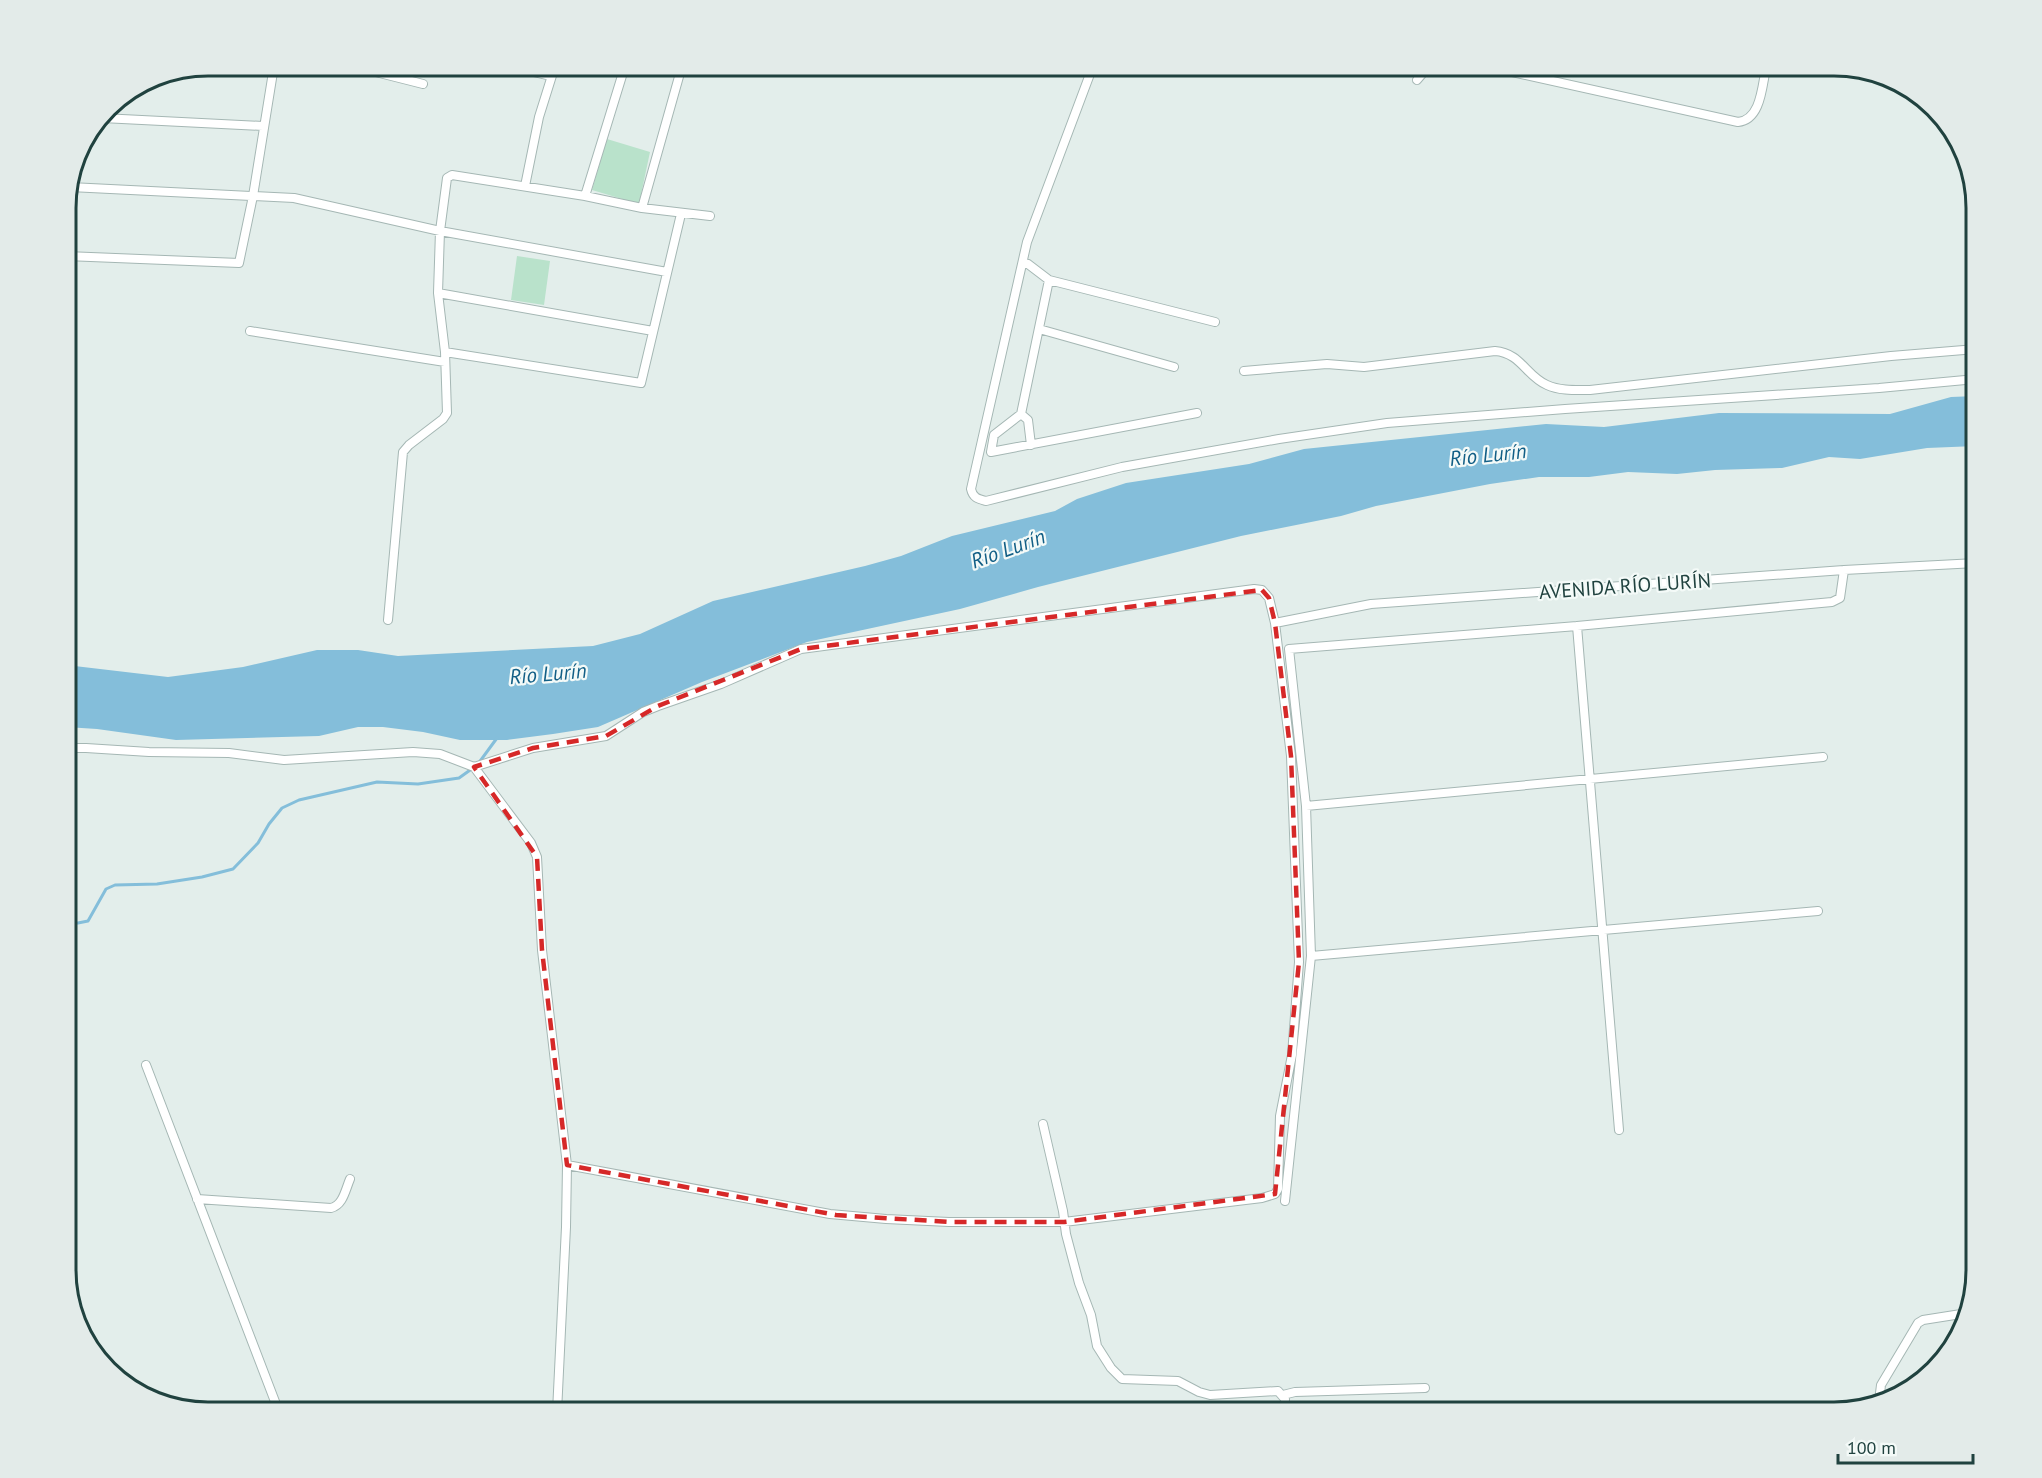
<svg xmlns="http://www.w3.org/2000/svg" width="2042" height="1478" font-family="'PT Sans',sans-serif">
<rect width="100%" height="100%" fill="#e3eeeb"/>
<!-- green -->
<path fill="#b9e2cb" d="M607,139L650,152L639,204L592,190Z
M517,256L550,261L544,305L511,300Z"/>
<!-- water -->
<path fill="#84beda" d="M1976,396V446L1927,448L1860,459L1829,457L1782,468L1715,470L1677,474L1628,472L1589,477H1539L1490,484L1376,506L1341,516L1241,536L1038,587L960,609L807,642L702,682L598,727L553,734L507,740H460L423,732L383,727H358L319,736L176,740L97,729L66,727V665L168,677L243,667L317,650H358L398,656L593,646L640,634L713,601L865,566L901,556L952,536L1055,511L1077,499L1126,483L1249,464L1304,449L1546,424L1604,427L1719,413L1890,414L1951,397Z"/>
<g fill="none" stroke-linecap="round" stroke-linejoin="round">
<!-- stream -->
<path stroke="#84beda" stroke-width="3" d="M478,764L497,738
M66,923H78L88,921L106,889L115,885L157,884L202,877L233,869L258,843L269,824L282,808L299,800L377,782L418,784L459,778L473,768"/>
<defs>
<path id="minor" d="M352,66L423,84
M508,66L551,76
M1093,66L1027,242L971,489C973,498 978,499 986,501L1122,467L1279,439L1387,423L1565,409L1879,388L1976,379
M1356,66L1377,71
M1485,66L1738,122C1761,120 1762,86 1766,68
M1417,80L1429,66
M102,118L263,126
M525,186L539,117L555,66
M70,187L294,198L440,231L667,272
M585,196L625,66
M642,208L682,66
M66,256L239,263L253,196L274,66
M1023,263L1028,264L1049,280
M438,293L653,331
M1039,329L1174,367
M250,331L445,362
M445,352L641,383L681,214
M1244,371L1327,364L1364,367L1495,351C1521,353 1526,376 1547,385C1560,391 1576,390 1590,390L1891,356L1976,349
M1197,413L991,452L994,435L1021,414L1049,280L1215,322
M1021,414L1028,420L1031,445
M388,620L403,452L409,445L443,419L447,413L445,352L438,293L440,231L447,178L452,175L585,196L642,208L710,216
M1275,623L1371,604L1844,570L1976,563
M1577,626L1619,1130
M66,748H86L149,752L229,753L284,760L413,752L440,754L474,767L533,748L606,736L643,712L658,706L721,684L801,649L1254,589L1262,590L1269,598L1275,623L1291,756L1299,962L1292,1055L1280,1116L1278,1189L1275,1194L1262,1198L1064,1222H949L886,1219L830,1214L567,1165
M474,767L531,843L537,857L542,950L567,1165L566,1227L557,1412
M1306,806L1823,757
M1311,956L1818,911
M146,1065L279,1412
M1043,1124L1063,1211L1066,1234L1079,1283L1091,1315L1097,1346L1111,1368L1122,1379L1178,1381L1199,1392L1210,1395L1278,1391L1285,1399L1284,1412
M197,1199L331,1208C343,1205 345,1191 350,1179
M1285,1201L1311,956L1306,806L1289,649L1577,626L1832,602L1840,598L1844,570
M1283,1395L1295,1392L1425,1388
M1879,1401L1881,1385L1918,1323L1923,1320L1961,1314
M195,1407L243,1412"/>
<path id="secondary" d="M1726,66L1737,69L1780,66"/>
</defs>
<!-- minor casing -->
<use href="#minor" stroke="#a5b7b4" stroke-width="10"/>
<!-- secondary casing -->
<use href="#secondary" stroke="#9fbcb7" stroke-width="14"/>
<!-- minor -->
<use href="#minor" stroke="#fff" stroke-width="8"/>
<!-- secondary -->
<use href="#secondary" stroke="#fff" stroke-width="10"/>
</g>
<!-- marked area -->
<path fill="none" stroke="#d62828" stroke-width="4.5" stroke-dasharray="12 8" stroke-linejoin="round" d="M1262,590L1269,598L1275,623L1291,756L1299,962L1275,1194L1064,1222H949L836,1215L567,1165L542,950L537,857L474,767L533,748L606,736L658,706L801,649Z"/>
<g text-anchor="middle" stroke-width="4.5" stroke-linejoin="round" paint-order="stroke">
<!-- street labels -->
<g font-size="20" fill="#20423f" stroke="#f4faf8">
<text transform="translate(1625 586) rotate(-4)" y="7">AVENIDA RÍO LURÍN</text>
</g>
<!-- water labels -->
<g font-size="21" font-style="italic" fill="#125f86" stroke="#f4faf8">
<text transform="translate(1488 455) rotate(-6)" y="7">Río Lurín</text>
<text transform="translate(1008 549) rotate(-20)" y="7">Río Lurín</text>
<text transform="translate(548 674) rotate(-5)" y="7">Río Lurín</text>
</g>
</g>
<!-- crop -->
<path d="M0 0H2042V1478H0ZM208 76H1834A132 132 0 0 1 1966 208V1270A132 132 0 0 1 1834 1402H208A132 132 0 0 1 76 1270V208A132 132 0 0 1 208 76Z" fill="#e3ebe9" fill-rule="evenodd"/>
<path fill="none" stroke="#20423f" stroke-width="3" d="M208 76H1834A132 132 0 0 1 1966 208V1270A132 132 0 0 1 1834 1402H208A132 132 0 0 1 76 1270V208A132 132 0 0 1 208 76Z"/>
<!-- scale -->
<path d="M1838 1454v9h135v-9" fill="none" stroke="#20423f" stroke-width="3"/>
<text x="1847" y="1454" font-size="18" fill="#20423f" stroke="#f4faf8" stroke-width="4.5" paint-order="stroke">100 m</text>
</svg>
